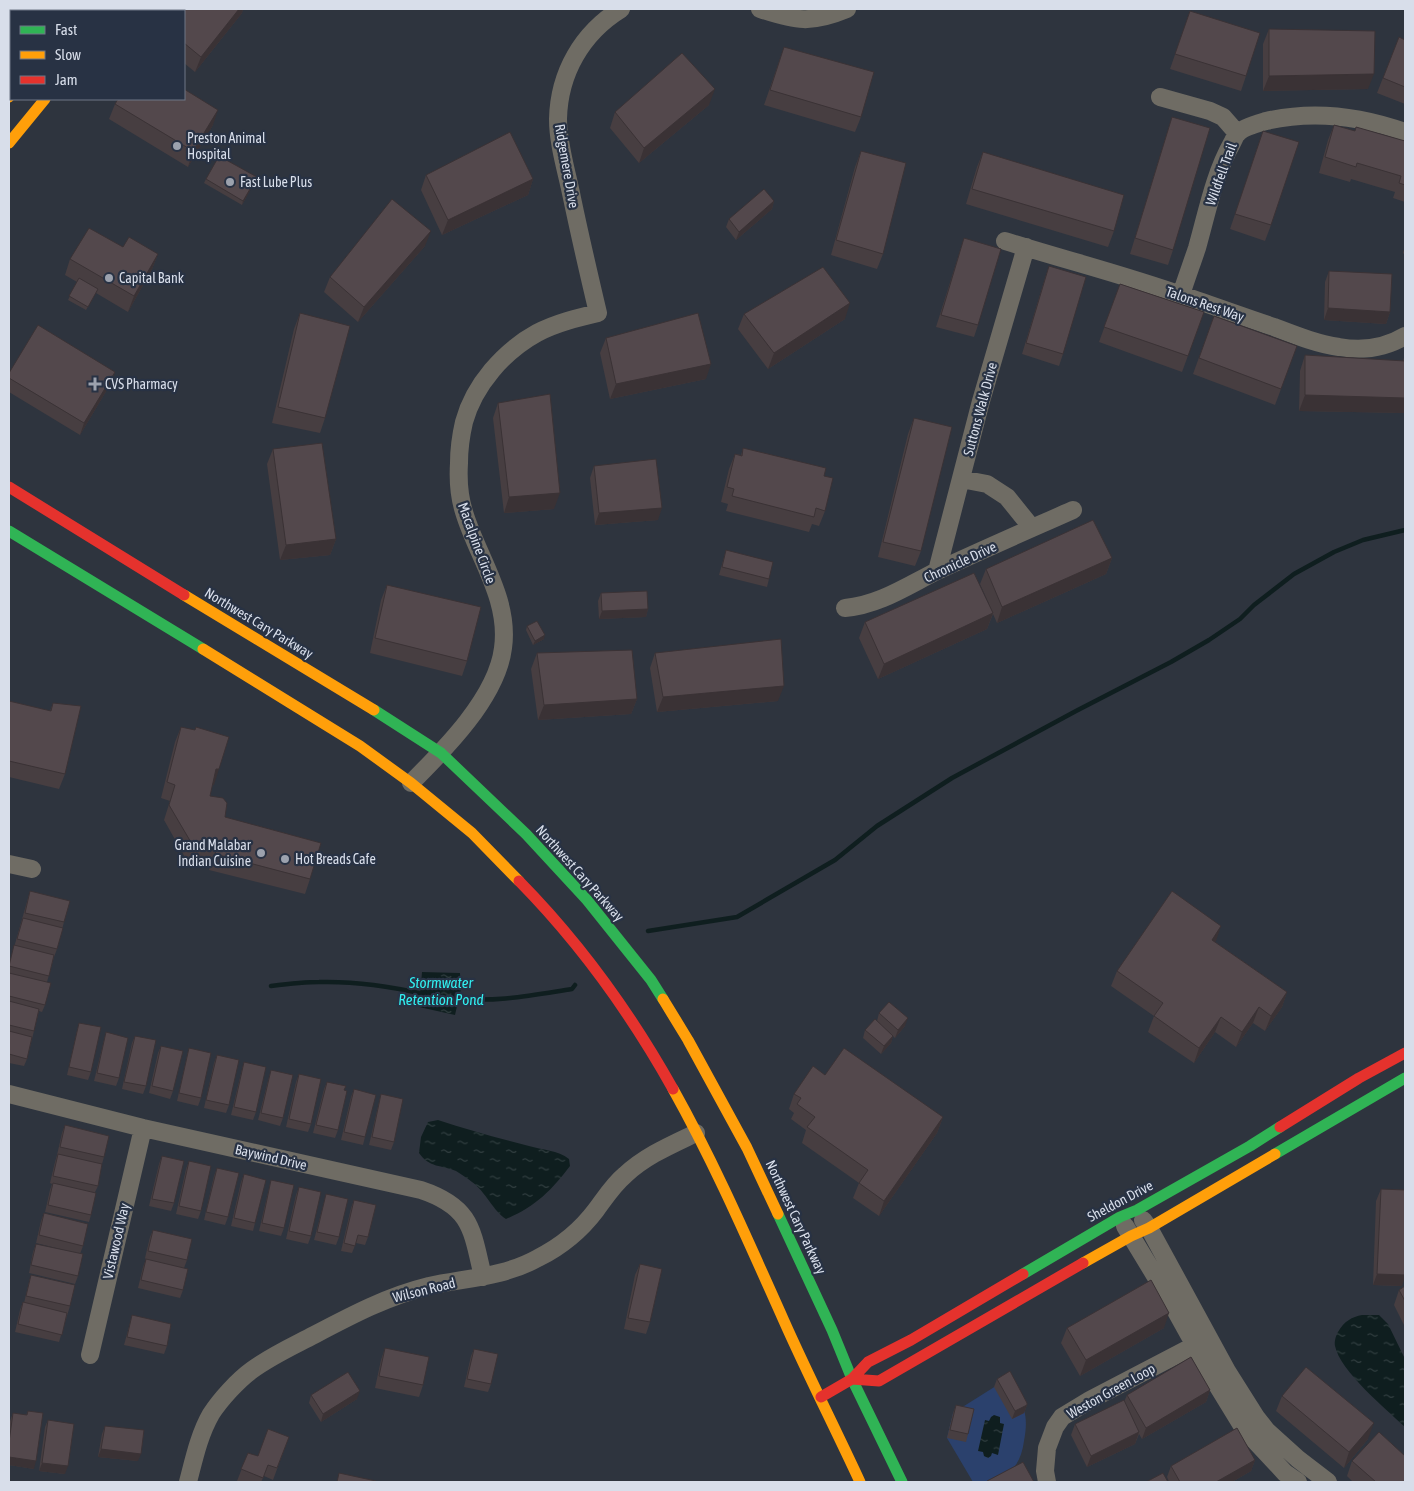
<svg xmlns="http://www.w3.org/2000/svg" width="1414" height="1491" font-family="'Asap Condensed',sans-serif">
<defs>
<pattern id="water-ripples" width="26" height="14" patternUnits="userSpaceOnUse" patternTransform="scale(1.25)"><rect width="26" height="14" fill="#0f1e1f"/><path d="M2 4q2-2 4 0t4 0M15 11q2-2 4 0t4 0" fill="none" stroke="#313e40"/></pattern>
</defs>
<rect width="100%" height="100%" fill="#2e343e"/>
<!-- park -->
<path fill="#2b416d" d="M1007,1379C1012,1387 1022,1402 1024,1410C1027,1420 1026,1430 1024,1441C1020,1471 1003,1482 973,1482L947,1438L953,1413Z"/>
<!-- water -->
<path fill="url(#water-ripples)" d="M422,972L460,973L461,989L455,1015L419,1007Z
M438,1120C468,1130 498,1138 529,1146C542,1150 558,1150 569,1159L570,1166C552,1190 535,1207 506,1219C494,1212 485,1191 472,1182C467,1178 461,1174 456,1171C442,1165 429,1168 419,1153L421,1137L428,1122Z
M1362,1315H1379L1388,1324L1405,1359V1427C1386,1409 1340,1371 1335,1346C1334,1342 1336,1335 1338,1332C1344,1321 1352,1317 1362,1315Z
M994,1415L1000,1417V1423L1004,1424L998,1455L992,1453L991,1456L988,1458L984,1456L983,1452L978,1451L985,1420L989,1421L991,1417Z"/>
<g fill="none" stroke-linecap="round" stroke-linejoin="round">
<!-- stream -->
<path stroke="#0f1e1f" stroke-width="4.5" d="M648,931L737,917L835,860L877,826L952,778L1076,711L1171,662L1209,640L1240,619L1254,605L1294,574L1334,552L1363,540L1405,530
M271,986C287,984 303,982 319,982C354,981 389,986 424,994
M454,998C494,1003 533,995 572,989L575,985"/>
<!-- street -->
<path stroke="#6f6c64" stroke-width="18" d="M760,9C796,21 811,24 847,9
M1160,97L1210,111L1223,117L1237,133
M1005,241C1065,260 1125,275 1184,296C1214,306 1244,317 1274,327C1295,335 1317,344 1339,347C1362,351 1385,348 1405,336
M1181,295C1186,279 1192,263 1197,248C1207,213 1214,175 1232,143C1234,140 1235,135 1238,133C1243,127 1259,123 1266,121C1313,110 1360,116 1405,132
M961,479L987,484L1007,497L1032,528
M937,571L981,401L1026,247
M845,608C879,605 907,586 937,571C982,550 1028,530 1073,510
M411,783C445,749 497,697 503,648C510,599 477,556 464,512C459,496 458,479 459,463C459,449 461,435 464,422C474,385 504,351 537,333C556,323 577,318 598,313C589,275 580,236 572,198C567,172 558,145 558,119C559,73 582,33 621,9
M9,864L32,869
M9,1094L143,1128L421,1190C472,1207 472,1230 483,1277
M1143,1220L1149,1228L1227,1371L1256,1417L1267,1431L1298,1459L1328,1482
M1125,1226L1168,1297L1214,1380L1244,1429L1285,1473L1298,1482
M90,1355L143,1128
M188,1482C194,1459 199,1435 211,1414C220,1400 238,1380 252,1370C271,1356 293,1346 314,1335C352,1315 388,1296 429,1286C466,1278 504,1277 538,1258C560,1247 581,1230 596,1210C605,1198 613,1185 625,1175C645,1156 671,1145 696,1133
M1047,1482L1045,1471L1047,1448L1055,1427L1062,1417L1090,1400L1205,1340"/>
<!-- fast -->
<path stroke="#30b455" stroke-width="11" d="M78,11L80,9
M116,11L118,9
M9,531L203,649
M374,710L441,753L526,834L587,900L651,980L663,999
M1275,1154L1405,1078
M778,1214L832,1330L852,1379L902,1482
M1023,1274L1120,1217L1137,1210L1250,1146L1280,1127"/>
<!-- slow -->
<path stroke="#ff9f0a" stroke-width="11" d="M9,97L11,94
M9,143L45,99
M184,595L374,710
M203,649L360,746L411,783L472,833L519,881
M663,999L688,1040L747,1148L778,1214
M673,1089C715,1164 749,1243 784,1321C808,1375 835,1428 860,1482
M1083,1263L1131,1236L1149,1228L1275,1154"/>
<!-- jam -->
<path stroke="#e5322d" stroke-width="11" d="M9,487L184,595
M519,881C579,942 631,1014 673,1089
M1280,1127L1359,1078L1405,1053
M852,1379L879,1381L1083,1263
M821,1397L852,1379L868,1362L911,1340L1023,1274"/>
</g>
<!-- wall -->
<path fill="#473e41" d="M173,9H243L242,13L195,72L184,63V11Z
M1190,11L1246,76L1241,91L1170,69Z
M1269,29L1368,89L1263,91V44Z
M1399,37L1405,40V104L1377,93Z
M784,47L861,117L855,132L764,105Z
M115,104L213,125L188,167L109,119Z
M709,105L639,163L610,128L615,112Z
M1172,117L1173,250L1168,265L1130,254L1167,133Z
M1334,125L1355,131L1405,141V202L1393,198L1395,192L1351,179L1350,182L1319,173L1328,140Z
M1263,131L1271,225L1265,241L1230,229Z
M861,151L883,254L877,269L831,255L855,167Z
M983,152L1114,231L1108,247L966,204L977,167Z
M426,175L533,179L528,195L442,235L421,190Z
M257,177L255,181L242,205L204,183L206,179Z
M774,201L772,209L736,240L726,227L729,219Z
M964,238L978,325L974,337L936,327Z
M425,246L358,322L324,292L330,277Z
M1405,246V255L1403,253Z
M123,247L158,254L152,269L128,312L96,293L86,310L68,300L77,282L65,275L70,259Z
M1049,266L1063,354L1059,366L1022,354L1045,278Z
M1329,271L1390,312L1386,324L1324,320L1325,282Z
M1120,284L1204,312L1182,372L1099,342Z
M300,313L325,418L320,433L272,423L294,329Z
M744,314L845,319L768,369L738,329Z
M1214,316L1281,389L1275,405L1193,374Z
M606,338L706,379L610,399L600,353Z
M1405,354V413L1299,411L1300,371L1305,355L1403,361Z
M115,372L111,383L80,435L9,392V373Z
M498,403L554,509L504,513L493,418Z
M914,418L921,551L915,566L878,557L908,434Z
M743,448L824,476L825,511L819,526L812,524L809,532L726,511L728,504L721,502L729,469L735,454L741,455Z
M273,449L336,539L330,555L280,560L267,464Z
M594,466L658,520L595,525L590,478Z
M726,550L769,579L767,587L719,575Z
M1112,558L1106,574L997,623L993,614L987,629L878,679L859,638L865,622L989,604L980,584L986,569Z
M387,585L467,661L462,676L370,653L381,600Z
M601,593L648,609L646,617L599,619L598,601Z
M527,626L544,639L533,645L526,630Z
M537,653L637,699L631,714L538,720L531,669Z
M655,653L778,701L657,712L650,668Z
M9,701L50,711L53,703L65,774L59,789L9,777Z
M181,727L214,785H212L210,796L225,817L310,879L305,894L209,870L210,865L186,859L164,820L170,801L161,798L175,742Z
M30,891L64,922L57,949L54,957L47,982L45,1005L42,1012L39,1011L27,1059L24,1066L9,1063V965Z
M1215,942L1287,992L1282,1007L1265,1031L1253,1023L1236,1047L1215,1032L1194,1063L1148,1032L1154,1016L1111,986L1117,971Z
M879,1013L905,1026L895,1038L893,1036L891,1043L881,1054L863,1038L865,1030L877,1021Z
M79,1023L91,1072L88,1080L67,1075L77,1031Z
M106,1032L119,1078L116,1086L94,1081L104,1040Z
M135,1036L146,1086L143,1094L122,1089L132,1043Z
M161,1046L173,1091L170,1099L149,1093L158,1053Z
M189,1048L201,1098L198,1106L177,1101L187,1056Z
M217,1055L229,1105L226,1113L204,1108L214,1063Z
M244,1062L256,1112L253,1120L231,1115L242,1069Z
M271,1070L283,1118L280,1126L258,1120L269,1077Z
M299,1074L311,1124L308,1132L286,1127L296,1082Z
M825,1075L943,1117L937,1133L879,1216L853,1198L859,1183L802,1143L806,1130L791,1119L794,1113L789,1109L794,1094Z
M327,1082L344,1090L338,1130L335,1138L313,1133L324,1089Z
M354,1089L365,1137L363,1145L341,1140L351,1097Z
M381,1094L394,1142L391,1150L369,1145L379,1102Z
M65,1125L104,1157L102,1164L98,1186L95,1192L91,1215L89,1222L45,1212L50,1190L52,1184L50,1183L55,1162L57,1155L62,1133Z
M162,1156L174,1203L171,1211L149,1206L159,1164Z
M189,1161L201,1211L198,1219L176,1214L186,1169Z
M217,1168L228,1217L225,1225L204,1220L214,1176Z
M244,1174L255,1223L253,1231L231,1226L241,1182Z
M271,1180L284,1228L281,1236L259,1231L269,1188Z
M299,1187L311,1236L308,1244L286,1239L296,1195Z
M1381,1189L1402,1286L1373,1285L1376,1201Z
M326,1194L339,1237L336,1245L314,1240L324,1202Z
M354,1200L368,1237L365,1245L356,1243L352,1253L341,1251L351,1208Z
M44,1213L83,1246L80,1254L36,1243L41,1221Z
M153,1230L187,1260L184,1268L183,1290L180,1298L138,1288L143,1267L146,1259L145,1258L150,1237Z
M36,1244L78,1276L75,1284L29,1273L33,1252Z
M640,1264L650,1322L646,1334L624,1329L635,1275Z
M31,1275L70,1306L59,1342L15,1332L20,1310L23,1302L24,1303L29,1282Z
M1405,1286V1327L1394,1305L1399,1290Z
M132,1315L167,1346L164,1354L124,1345L130,1323Z
M1067,1328H1164L1080,1376L1061,1343Z
M385,1348L423,1385L419,1397L375,1388L381,1360Z
M474,1349L491,1384L488,1392L464,1387L471,1356Z
M997,1379L1027,1405L1024,1413L1012,1419L994,1387Z
M1210,1390L1206,1402L1142,1439L1139,1434L1135,1444L1087,1467L1071,1435L1075,1424L1124,1402L1127,1395Z
M311,1395L357,1399L321,1422L309,1403Z
M1282,1396L1368,1439L1344,1468L1276,1411Z
M956,1405L968,1434L966,1442L947,1438L953,1413Z
M28,1411L34,1469L9,1465V1430L10,1421L13,1413L26,1415Z
M48,1420L65,1474L39,1471L45,1427Z
M105,1426L138,1461L98,1457L102,1434Z
M289,1437L273,1480L264,1476L261,1482H240L237,1481L248,1453L258,1456Z
M1255,1460L1251,1471L1232,1482H1169L1167,1477L1171,1466Z
M1352,1461L1405,1482H1353L1347,1476Z"/>
<!-- shaded-wall -->
<path fill="#3a3235" d="M239,9H243L242,13L195,72L201,57Z
M1374,74L1368,89L1263,91L1269,76Z
M715,89L709,105L639,163L644,148Z
M218,110L213,125L188,167L193,151Z
M257,177L255,181L242,205L243,201Z
M533,179L528,195L442,235L448,220Z
M774,201L772,209L736,240L739,232Z
M431,231L425,246L358,322L364,307Z
M158,254L152,269L128,312L134,296Z
M850,303L845,319L768,369L774,353Z
M1328,308L1390,312L1386,324L1324,320Z
M711,364L706,379L610,399L616,384Z
M115,372L111,383L80,435L84,423Z
M1305,395L1405,398V413L1299,411Z
M560,493L554,509L504,513L509,497Z
M662,508L658,520L595,525L599,513Z
M336,539L330,555L280,560L286,545Z
M1112,558L1106,574L997,623L1002,607Z
M648,609L646,617L599,619L602,611Z
M993,613L987,629L878,679L884,664Z
M545,635L544,639L533,645L535,641Z
M784,686L778,701L657,712L663,697Z
M637,699L631,714L538,720L544,705Z
M216,769H219L214,785H210Z
M1221,926L1216,941L1206,955L1212,940Z
M1287,992L1282,1007L1265,1031L1271,1016Z
M1259,1007L1253,1023L1236,1047L1242,1032Z
M1221,1017L1215,1032L1194,1063L1199,1048Z
M908,1018L905,1026L895,1038L898,1030Z
M893,1036L891,1043L881,1054L884,1046Z
M943,1117L937,1133L879,1216L884,1201Z
M1377,1274L1405,1275V1277L1402,1286L1373,1285Z
M1169,1313L1164,1328L1080,1376L1086,1360Z
M1210,1390L1206,1402L1142,1439L1146,1428Z
M360,1391L357,1399L321,1422L323,1414Z
M1027,1405L1024,1413L1012,1419L1015,1411Z
M1374,1423L1368,1439L1344,1468L1349,1452Z
M1139,1432L1135,1444L1087,1467L1091,1456Z
M101,1449L141,1454L138,1461L98,1457Z
M9,1457L36,1461L34,1469L9,1465Z
M1255,1460L1251,1471L1232,1482H1216Z
M42,1463L68,1466L65,1474L39,1471Z"/>
<!-- building -->
<path fill="#53484c" stroke="#3a3235" d="M173,9H239L201,57L184,43V11H171Z
M1190,11L1260,33L1246,76L1175,54Z
M1269,29L1375,31L1374,74L1269,76Z
M1399,37L1405,40V87L1383,78Z
M784,47L874,72L861,117L770,90Z
M682,53L715,89L644,148L615,112Z
M184,89L218,110L193,151L115,104L118,99H184Z
M1172,117L1210,128L1173,250L1135,238Z
M1334,125L1355,131L1356,127L1405,141V185L1399,183L1401,176L1357,163L1356,167L1325,157Z
M1263,131L1299,142L1271,225L1235,214Z
M510,132L533,179L448,220L426,175Z
M861,151L906,163L883,254L836,240Z
M983,152L1124,195L1114,231L972,189Z
M219,156L257,177L243,201L206,179Z
M764,189L774,201L739,232L729,219Z
M392,199L431,231L364,307L330,277Z
M89,228L123,247L129,237L158,254L134,296L70,259Z
M964,238L1001,249L978,325L941,315Z
M1049,266L1086,277L1063,354L1026,343Z
M823,267L850,303L774,353L744,314Z
M1329,271L1392,274L1390,312L1328,308Z
M79,278L98,289L88,307L69,296Z
M1120,284L1204,312L1188,356L1104,327Z
M300,313L350,326L325,418L278,407Z
M698,313L711,364L616,384L606,338Z
M1214,316L1297,346L1281,389L1199,358Z
M38,325L115,372L84,423L9,378V373Z
M1305,355L1405,361V398L1305,395Z
M550,394L560,493L509,497L498,403Z
M914,418L952,427L921,551L883,542Z
M322,443L336,539L286,545L273,449Z
M743,448L826,468L824,476L833,478L825,511L816,508L814,517L732,496L734,489L727,487L735,454L742,456Z
M656,459L662,508L599,513L594,466Z
M1093,520L1112,558L1002,607L986,569Z
M726,550L773,562L769,579L722,567Z
M974,573L993,613L884,664L865,622Z
M387,585L481,607L467,661L375,638Z
M647,591L648,609L602,611L601,593Z
M537,621L545,635L535,641L527,626Z
M781,639L784,686L663,697L655,653Z
M632,650L637,699L544,705L537,653Z
M9,701L51,711L53,703L81,706L65,774L9,761Z
M181,727L195,730L196,727L229,737L219,769H216L210,796L223,798L227,803L225,817L321,843L310,879L215,854L216,850L192,844L169,805L175,785L167,782Z
M30,891L70,901L64,922L25,913Z
M1172,891L1221,926L1212,940L1287,992L1271,1016L1259,1007L1242,1032L1221,1017L1199,1048L1154,1016L1163,1003L1117,971Z
M23,918L63,928L57,949L17,939Z
M14,945L54,955L49,976L9,966Z
M9,973L51,983L45,1005L9,996Z
M9,1001L39,1009L34,1031L9,1025Z
M889,1002L908,1018L898,1030L879,1013Z
M875,1019L893,1036L884,1046L865,1030Z
M79,1023L101,1027L91,1072L69,1067Z
M9,1031L32,1037L27,1059L9,1054Z
M106,1032L128,1038L119,1078L97,1073Z
M135,1036L156,1040L146,1086L124,1082Z
M161,1046L183,1051L173,1091L152,1086Z
M189,1048L211,1053L201,1098L179,1093Z
M844,1048L943,1117L884,1201L859,1183L868,1170L807,1127L815,1117L797,1104L801,1098L794,1094L813,1066L825,1075Z
M217,1055L239,1060L229,1105L206,1100Z
M244,1062L266,1067L256,1112L234,1107Z
M271,1070L293,1075L283,1118L261,1113Z
M299,1074L321,1079L311,1124L289,1119Z
M327,1082L346,1086L344,1090L347,1091L338,1130L316,1125Z
M354,1089L376,1095L365,1137L344,1132Z
M381,1094L403,1099L394,1142L372,1137Z
M65,1125L109,1136L104,1157L60,1147Z
M58,1154L102,1164L98,1186L53,1176Z
M162,1156L184,1161L174,1203L152,1199Z
M189,1161L211,1166L201,1211L179,1206Z
M217,1168L239,1173L228,1217L206,1212Z
M244,1174L266,1180L255,1223L234,1218Z
M271,1180L294,1185L284,1228L262,1223Z
M53,1183L96,1193L91,1215L48,1205Z
M299,1187L321,1192L311,1236L289,1231Z
M1381,1189L1405,1190V1275L1377,1274Z
M326,1194L348,1199L339,1237L317,1232Z
M354,1200L376,1205L368,1237L358,1235L355,1246L344,1243Z
M44,1213L88,1224L83,1246L39,1235Z
M153,1230L192,1239L187,1260L148,1251Z
M36,1244L83,1254L78,1276L31,1265Z
M146,1259L188,1269L183,1290L141,1280Z
M640,1264L662,1269L650,1322L628,1318Z
M31,1275L75,1285L70,1306L26,1296Z
M1151,1280L1169,1313L1086,1360L1067,1328Z
M1405,1286V1301L1399,1290Z
M23,1302L67,1313L62,1335L18,1324Z
M132,1315L171,1324L167,1346L127,1337Z
M385,1348L429,1357L423,1385L379,1376Z
M474,1349L498,1354L491,1384L467,1379Z
M1191,1357L1210,1390L1146,1428L1127,1395Z
M1306,1367L1374,1423L1349,1452L1282,1396Z
M1010,1371L1027,1403V1405L1015,1411L997,1379Z
M348,1372L360,1391L323,1414L311,1395Z
M1124,1400L1139,1432L1091,1456L1075,1424Z
M956,1405L974,1409L968,1434L950,1430Z
M28,1411L43,1413L36,1461L9,1457V1442L13,1413L27,1415Z
M48,1420L74,1424L68,1466L42,1463Z
M105,1426L144,1430L141,1454L101,1449Z
M1237,1428L1255,1460L1216,1482H1180L1171,1466Z
M268,1429L289,1437L277,1468L268,1465L263,1478L241,1469L248,1453L258,1456Z
M1379,1432L1405,1456V1482H1376L1352,1461Z
M1023,1462L1034,1482H987V1481Z
M339,1473L376,1481V1482H337Z
M1163,1473L1168,1482H1146Z"/>
<!-- markers -->
<g fill="#9ca2ae" stroke="#283244" stroke-width="2">
<circle cx="177" cy="146" r="5"/>
<circle cx="230" cy="182" r="5"/>
<circle cx="109" cy="278" r="5"/>
<path d="M92.5 376.5h5v5h5v5h-5v5h-5v-5h-5v-5h5z"/>
<circle cx="261" cy="853" r="5"/>
<circle cx="285" cy="859" r="5"/>
</g>
<g text-anchor="middle" stroke-width="4.5" stroke-linejoin="round" paint-order="stroke">
<!-- poi labels -->
<g font-size="14" fill="#d8deea" stroke="#283244" text-anchor="start">
<text x="187" y="143">Preston Animal<tspan x="187" dy="16">Hospital</tspan></text>
<text x="240" y="187">Fast Lube Plus</text>
<text x="119" y="283">Capital Bank</text>
<text x="105" y="389">CVS Pharmacy</text>
<text x="251" y="850" text-anchor="end">Grand Malabar<tspan x="251" dy="16">Indian Cuisine</tspan></text>
<text x="295" y="864">Hot Breads Cafe</text>
</g>
<!-- street labels -->
<g font-size="14" fill="#d8deea" stroke="#283244">
<text transform="translate(567 166) rotate(80)" y="5">Ridgemere Drive</text>
<text transform="translate(1221 174) rotate(-70)" y="5">Wildfell Trail</text>
<text transform="translate(1205 304) rotate(19)" y="5">Talons Rest Way</text>
<text transform="translate(980 409) rotate(-75)" y="5">Suttons Walk Drive</text>
<text transform="translate(477 543) rotate(70)" y="5">Macalpine Circle</text>
<text transform="translate(960 562) rotate(-25)" y="5">Chronicle Drive</text>
<text transform="translate(259 623) rotate(31)" y="5">Northwest Cary Parkway</text>
<text transform="translate(580 873) rotate(48)" y="5">Northwest Cary Parkway</text>
<text transform="translate(271 1157) rotate(13)" y="5">Baywind Drive</text>
<text transform="translate(1120 1201) rotate(-28)" y="5">Sheldon Drive</text>
<text transform="translate(796 1217) rotate(65)" y="5">Northwest Cary Parkway</text>
<text transform="translate(116 1241) rotate(-77)" y="5">Vistawood Way</text>
<text transform="translate(424 1290) rotate(-14)" y="5">Wilson Road</text>
<text transform="translate(1111 1391) rotate(-29)" y="5">Weston Green Loop</text>
</g>
<!-- water labels -->
<g font-size="15" font-style="italic" fill="#31f0f1" stroke="#283244">
<text x="441" y="988">Stormwater<tspan x="441" dy="17">Retention Pond</tspan></text>
</g>
</g>
<!-- border -->
<rect width="1414" height="1491" fill="none" stroke="#d8deea" stroke-width="20"/>
<!-- legend -->
<rect x="10" y="10" width="175" height="90" fill="#283244" stroke="#6e7786"/>
<rect x="20" y="26" width="25" height="8" fill="#30b455" stroke="#6e7786"/>
<text x="55" y="35" font-size="15" fill="#d8deea">Fast</text>
<rect x="20" y="51" width="25" height="8" fill="#ff9f0a" stroke="#6e7786"/>
<text x="55" y="60" font-size="15" fill="#d8deea">Slow</text>
<rect x="20" y="76" width="25" height="8" fill="#e5322d" stroke="#6e7786"/>
<text x="55" y="85" font-size="15" fill="#d8deea">Jam</text>
</svg>
